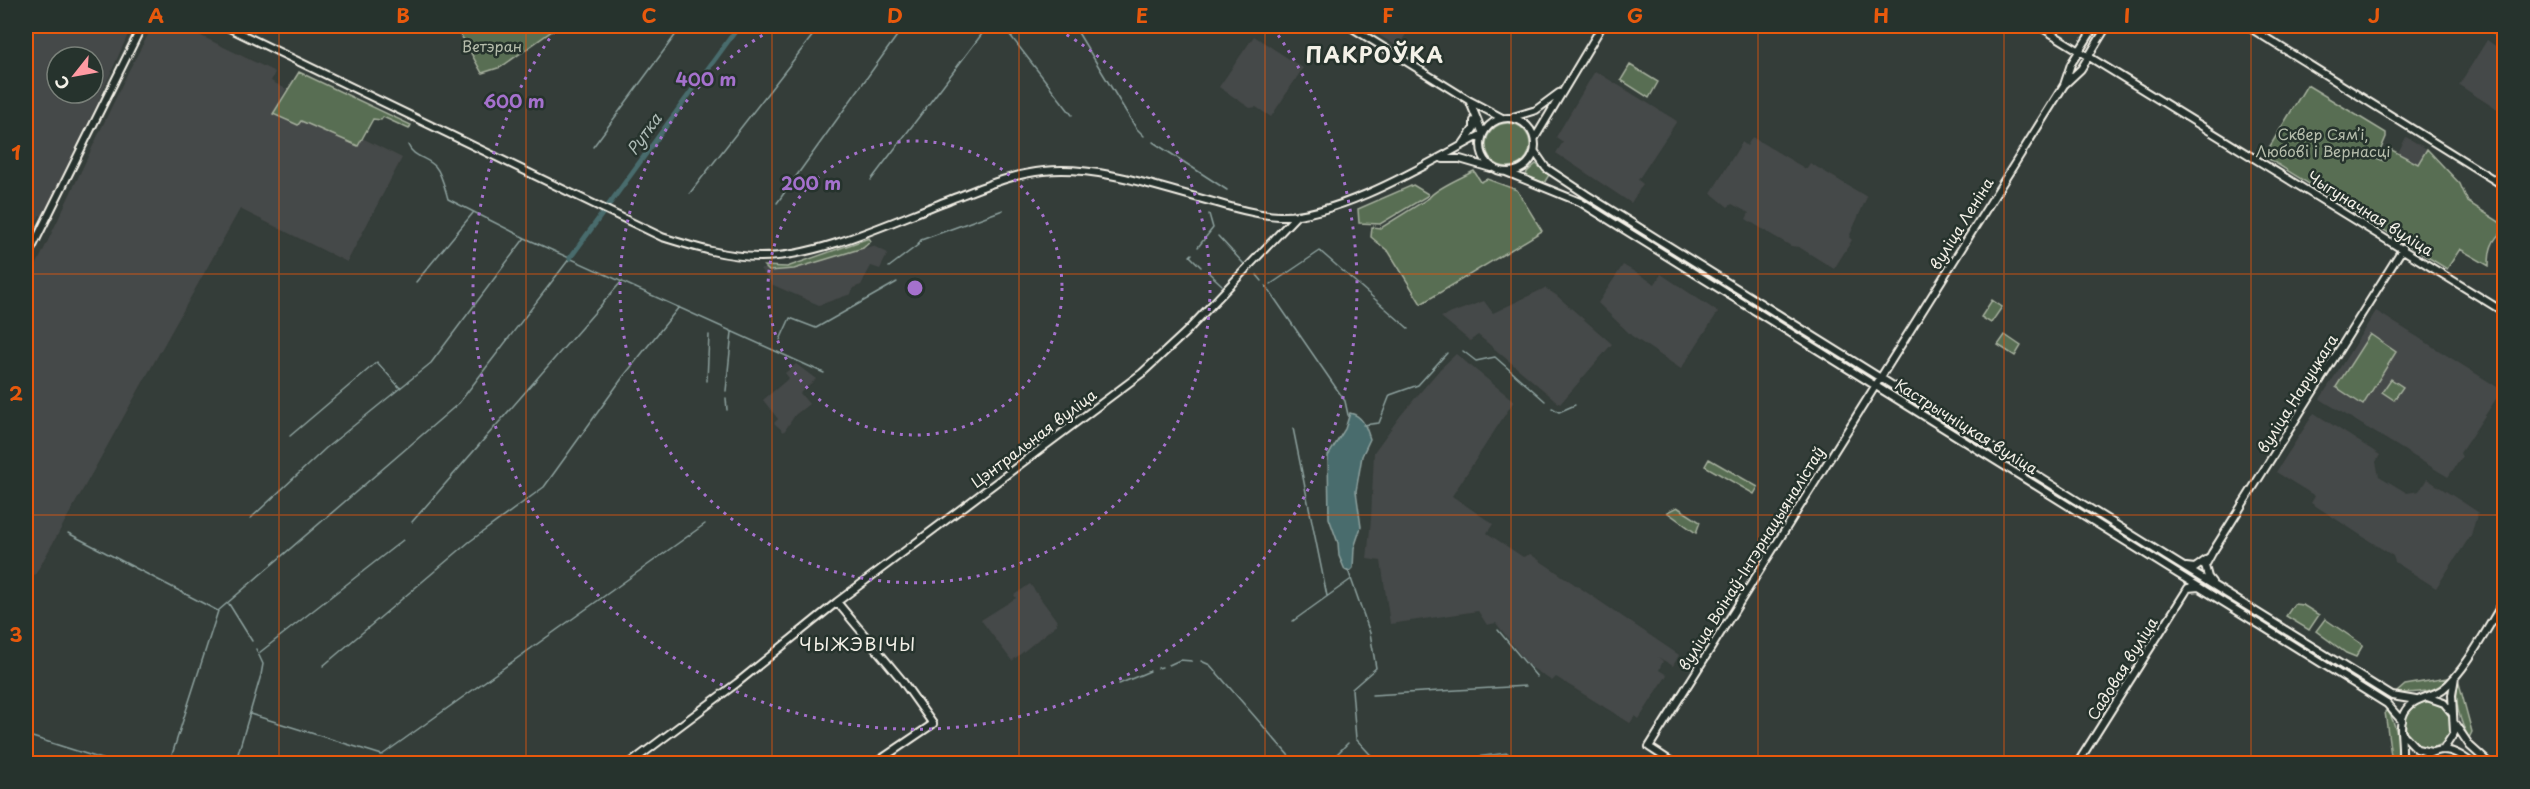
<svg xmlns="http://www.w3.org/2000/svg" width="2530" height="789" font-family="'Playpen Sans',sans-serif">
<rect width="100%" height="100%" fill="#343d39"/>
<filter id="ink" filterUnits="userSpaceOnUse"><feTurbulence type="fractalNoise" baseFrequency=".0167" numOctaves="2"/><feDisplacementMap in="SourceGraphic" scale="12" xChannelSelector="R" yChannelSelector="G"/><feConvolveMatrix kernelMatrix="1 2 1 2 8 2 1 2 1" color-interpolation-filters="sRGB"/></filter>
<g filter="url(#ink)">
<!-- built -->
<path fill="#454848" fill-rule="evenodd" d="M26,26H130V30L97,104L42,216L40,215L26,244ZM57,57H93V93H57Z
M153,26H181L275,72L271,81L286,89L274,113L301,121L357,146L362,138L402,158L347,262L240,209L35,575L26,571V287L129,70Z
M1365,26H1411L1398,47Z
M2477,26H2504V43L2481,28Z
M1254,36L1303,68L1271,117L1256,107L1250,108L1219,87Z
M2487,40L2504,52V114L2459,85Z
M1595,71L1677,121L1638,180L1643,184L1631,203L1556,153L1563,142L1556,137Z
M1752,137L1806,169L1810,163L1867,197L1849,237L1852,240L1834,269L1799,247L1791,246L1772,235L1746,219L1749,213L1732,204L1728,207L1711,193L1742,142L1747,146Z
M2406,137L2427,149L2418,164L2398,153Z
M873,246L888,253L880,269L871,266L861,285L853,288L851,294L819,305L773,285L760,269H783Z
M1623,265L1655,284L1661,274L1718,312L1681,369L1632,336L1598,303Z
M1545,288L1556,295L1612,344L1560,404L1478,335L1470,341L1441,317L1484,301L1493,313Z
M2376,311L2502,390L2460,453L2462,457L2448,477L2320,399Z
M1456,354L1514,401L1452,496L1493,524L1487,533L1523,557L1530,554L1679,655L1673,666L1658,657L1663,661L1659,670L1667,675L1639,719L1635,716L1630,723L1556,677L1552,681L1529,666L1496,623L1487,625L1478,611L1390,624L1381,561L1367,559L1371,519L1374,452L1401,415L1440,369Z
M796,364L816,379L800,393L809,404L795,415L784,432L774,423L778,419L763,400L789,378L785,373Z
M2314,413L2380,455L2376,462L2379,476L2407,493L2419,491L2427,479L2478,512L2471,535L2436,588L2395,562L2393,556L2311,503L2315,496L2276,472Z
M1030,584L1057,621L1056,625L1012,661L981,620L1016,598L1014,595Z"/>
<!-- green -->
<path fill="#586e53" stroke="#a6b09e" stroke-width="1.5" d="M456,26H559L501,67L482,73Z
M1630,65L1658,82L1649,98L1621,80Z
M299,72L411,125L409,129L383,117L381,120L373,119L358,146L301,121L298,125L273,114Z
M2307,85L2386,133V137L2377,158L2384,161L2390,149L2418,164L2427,149L2460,184L2468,202L2504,225V230C2491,240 2489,251 2489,266L2460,249L2447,269L2264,156Z
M1486 145a22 22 0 1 1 44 0a22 22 0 1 1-44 0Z
M1536,164L1549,175L1544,183L1526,176L1527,172Z
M1474,171L1481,182L1487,179L1517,190L1542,231L1421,304L1389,252L1371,237L1372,227L1381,228L1429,198C1434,189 1463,177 1474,171Z
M1413,185L1428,194L1427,196L1380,224L1359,223L1358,209Z
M869,238L871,241L863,248L794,269L769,271L764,266L787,267Z
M1992,300L2002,307L1991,323L1981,317Z
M2370,334L2396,352L2363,405L2336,387Z
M2005,335L2021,346L2015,356L1998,345Z
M2391,379L2403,387L2394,400L2382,392Z
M1709,459L1758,487L1754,494L1705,466Z
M1677,507L1700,522L1696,533L1667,512Z
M2294,604L2303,605L2319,615L2309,630L2286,616Z
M2325,619L2363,645L2356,657L2346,653L2316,631Z
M2447,678C2436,695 2414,692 2396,693L2405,685Z
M2459,683L2472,732L2469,738C2461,724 2452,698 2459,683Z
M2405 725a23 23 0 1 1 46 0a23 23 0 1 1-46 0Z
M2387,709C2396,724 2402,746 2397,763H2392L2385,712Z"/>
<!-- water -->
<path fill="#486c6d" stroke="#8da19e" stroke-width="1.5" d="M1350,413C1363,416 1366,427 1370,439L1362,456L1356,491L1361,527L1354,548L1353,568L1349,572L1345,570L1339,556L1338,543L1329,518L1328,456L1345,429Z"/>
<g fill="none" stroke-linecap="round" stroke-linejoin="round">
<!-- stream -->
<path stroke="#8da19e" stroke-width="1.5" d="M1003,26L1072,115
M1074,26L1136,128L1144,136
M1153,142L1227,190
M408,145C413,157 426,157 435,166C442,174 445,189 448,199L525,238L824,373
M593,147L682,26
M871,180L988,26
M690,193L820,26
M777,203L904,26
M1218,236L1244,264
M1198,247L1213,228L1209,214
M1192,254L1190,256L1201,267
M889,267L918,245L921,240L1003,210
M1209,273L1222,285
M1257,275L1262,281
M416,282L473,213
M1271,284L1320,251L1409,329
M1266,286L1345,401L1348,415
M780,340L790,318L816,328L897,282
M1463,351L1476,361L1495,357L1545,401
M707,381L709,335
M726,391L732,332
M726,398L727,410
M1552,408L1559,412L1575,405
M1363,425L1379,423L1390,395L1418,385L1447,353
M1293,428L1327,596
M290,436L377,362L400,388
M251,518L326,448L431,363L524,239
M412,522L622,281
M68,533L218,611
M1348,570L1370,633L1376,668L1352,689L1356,739L1379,764
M229,604L252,641
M1293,621L1350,580
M1498,630L1537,677
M259,653L403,540
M1201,661L1210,665L1296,764
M1169,665L1180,660L1192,661
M323,666L469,542L544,487L623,377L679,307
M1158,668L1162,667
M1119,684L1150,671
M1372,695L1526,686
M250,714L382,755L705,524
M26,735L118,764
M169,764L218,611L459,403L570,258
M235,764L261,675L263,664L256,649
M1327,764L1348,743
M1419,764L1508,753"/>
<!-- canal -->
<path stroke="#486c6d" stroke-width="5" d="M570,258L739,26"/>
<defs>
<path id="secondary" d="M225,26L662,237C694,247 726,257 760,257C820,257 893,221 949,200C980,188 1011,174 1044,171C1099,165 1163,189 1217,203C1237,209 1258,215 1279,216C1339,218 1430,162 1483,134
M1349,26L1470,101L1502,118
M2039,26L2504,312
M2247,26L2504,186
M2065,84L2081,69L2107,26
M1470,102L1483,134
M1513,117L1536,110L1559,93
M1481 145a27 27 0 1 1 54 0a27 27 0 1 1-54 0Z
M1535,138L1602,26
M1463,144L1474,128V121
M1535,152L1546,168L1587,195C1855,362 2123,530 2392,696L2416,700
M1443,159H1460L1491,168
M1506,172L1580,202L2387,704L2402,721
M26,260L142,26
M2186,567L2195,568L2206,560
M2212,582L2208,577L2205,566L2212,553L2403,248
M837,602L901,679L933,724L874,764
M2427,697L2444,703L2452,713
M2455,724L2470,746L2490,764
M2403,734L2417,749L2431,752
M2443,750L2454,733L2452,695L2455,677
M629,764L737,683L837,602L1142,373L1185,333L1297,215
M1675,764L1649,747L2064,85L2071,64L2095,26
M2077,764L2185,593L2188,588L2199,587
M2401,764C2405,747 2397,727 2404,713C2412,697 2431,698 2443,689C2465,672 2489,625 2504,601
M2409,764C2438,748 2446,743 2473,764"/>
</defs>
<!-- secondary casing -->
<use href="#secondary" stroke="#f4f1e8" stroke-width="10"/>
<!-- secondary -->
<use href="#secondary" stroke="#26332d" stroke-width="6"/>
</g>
</g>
<!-- grid -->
<path fill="none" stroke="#e8590c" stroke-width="1.5" stroke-opacity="0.55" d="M279,26V764M526,26V764M772,26V764M1019,26V764M1265,26V764M1511,26V764M1758,26V764M2004,26V764M2251,26V764M26,274H2504M26,515H2504"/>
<!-- distance rings -->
<g fill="none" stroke="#a571cd" stroke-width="3" stroke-dasharray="3 6">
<circle cx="915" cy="288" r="147"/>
<path d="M1051 26A295 295 0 1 1 779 26"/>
<path d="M1273 28A442 442 0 1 1 557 28"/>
</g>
<g text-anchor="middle" stroke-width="5" stroke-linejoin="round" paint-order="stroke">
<!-- park labels -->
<g font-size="15" fill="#b6bdac" stroke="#26332d">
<text x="492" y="52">Ветэран</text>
<text x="2323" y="140">Сквер Сямʼі,<tspan x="2323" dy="17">Любові і Вернасці</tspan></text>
</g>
<!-- street labels -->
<g font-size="15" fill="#f4f1e8" stroke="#26332d">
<text transform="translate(2370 214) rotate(32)" y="5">Чыгуначная вуліца</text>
<text transform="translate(1962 224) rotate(-58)" y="5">вуліца Леніна</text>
<text transform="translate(2298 394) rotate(-58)" y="5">вуліца Наруцкага</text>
<text transform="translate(1966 427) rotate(32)" y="5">Кастрычніцкая вуліца</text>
<text transform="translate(1034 439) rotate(-37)" y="5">Цэнтральная вуліца</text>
<text transform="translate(1752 559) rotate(-58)" y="5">вуліца Воінаў-Інтэрнацыяналістаў</text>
<text transform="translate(2123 669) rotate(-58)" y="5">Садовая вуліца</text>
</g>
<!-- water labels -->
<g font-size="16" font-style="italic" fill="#afbcb7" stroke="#26332d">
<text transform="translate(644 134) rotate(-54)" y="6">Рутка</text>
</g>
<!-- quarter labels -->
<g font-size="18" letter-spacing="1.5" fill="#f4f1e8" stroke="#26332d">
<text x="858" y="651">ЧЫЖЭВІЧЫ</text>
</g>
<!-- district labels -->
<g font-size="21" font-weight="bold" letter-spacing="1.5" fill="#f4f1e8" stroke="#26332d">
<text x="1375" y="63">ПАКРОЎКА</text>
</g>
</g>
<circle cx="915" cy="288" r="9" fill="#a571cd" stroke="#26332d" stroke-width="3"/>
<g font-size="18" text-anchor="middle" font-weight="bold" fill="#a571cd" stroke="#26332d" stroke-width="5" stroke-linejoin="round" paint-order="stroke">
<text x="706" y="86">400 m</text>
<text x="514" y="108">600 m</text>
<text x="811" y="190">200 m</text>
</g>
<!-- margin -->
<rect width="2530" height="789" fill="none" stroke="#26332d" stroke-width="66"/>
<!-- north arrow -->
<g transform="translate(75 75) rotate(239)"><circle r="28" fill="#26332d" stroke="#787f78" stroke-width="1.5"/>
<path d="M0-4.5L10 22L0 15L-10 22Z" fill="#ff9aa2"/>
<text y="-9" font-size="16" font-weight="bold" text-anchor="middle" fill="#f4f1e8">С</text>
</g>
<rect x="33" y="33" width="2464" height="723" fill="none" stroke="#e8590c" stroke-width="2"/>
<g font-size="20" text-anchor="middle" font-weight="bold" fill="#e8590c">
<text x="156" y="23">A</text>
<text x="403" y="23">B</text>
<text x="649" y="23">C</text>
<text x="895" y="23">D</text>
<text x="1142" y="23">E</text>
<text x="1388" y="23">F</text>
<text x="1635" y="23">G</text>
<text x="1881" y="23">H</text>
<text x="2127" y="23">I</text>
<text x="2374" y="23">J</text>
<text x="16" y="160">1</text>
<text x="16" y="401">2</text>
<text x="16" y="642">3</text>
</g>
</svg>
